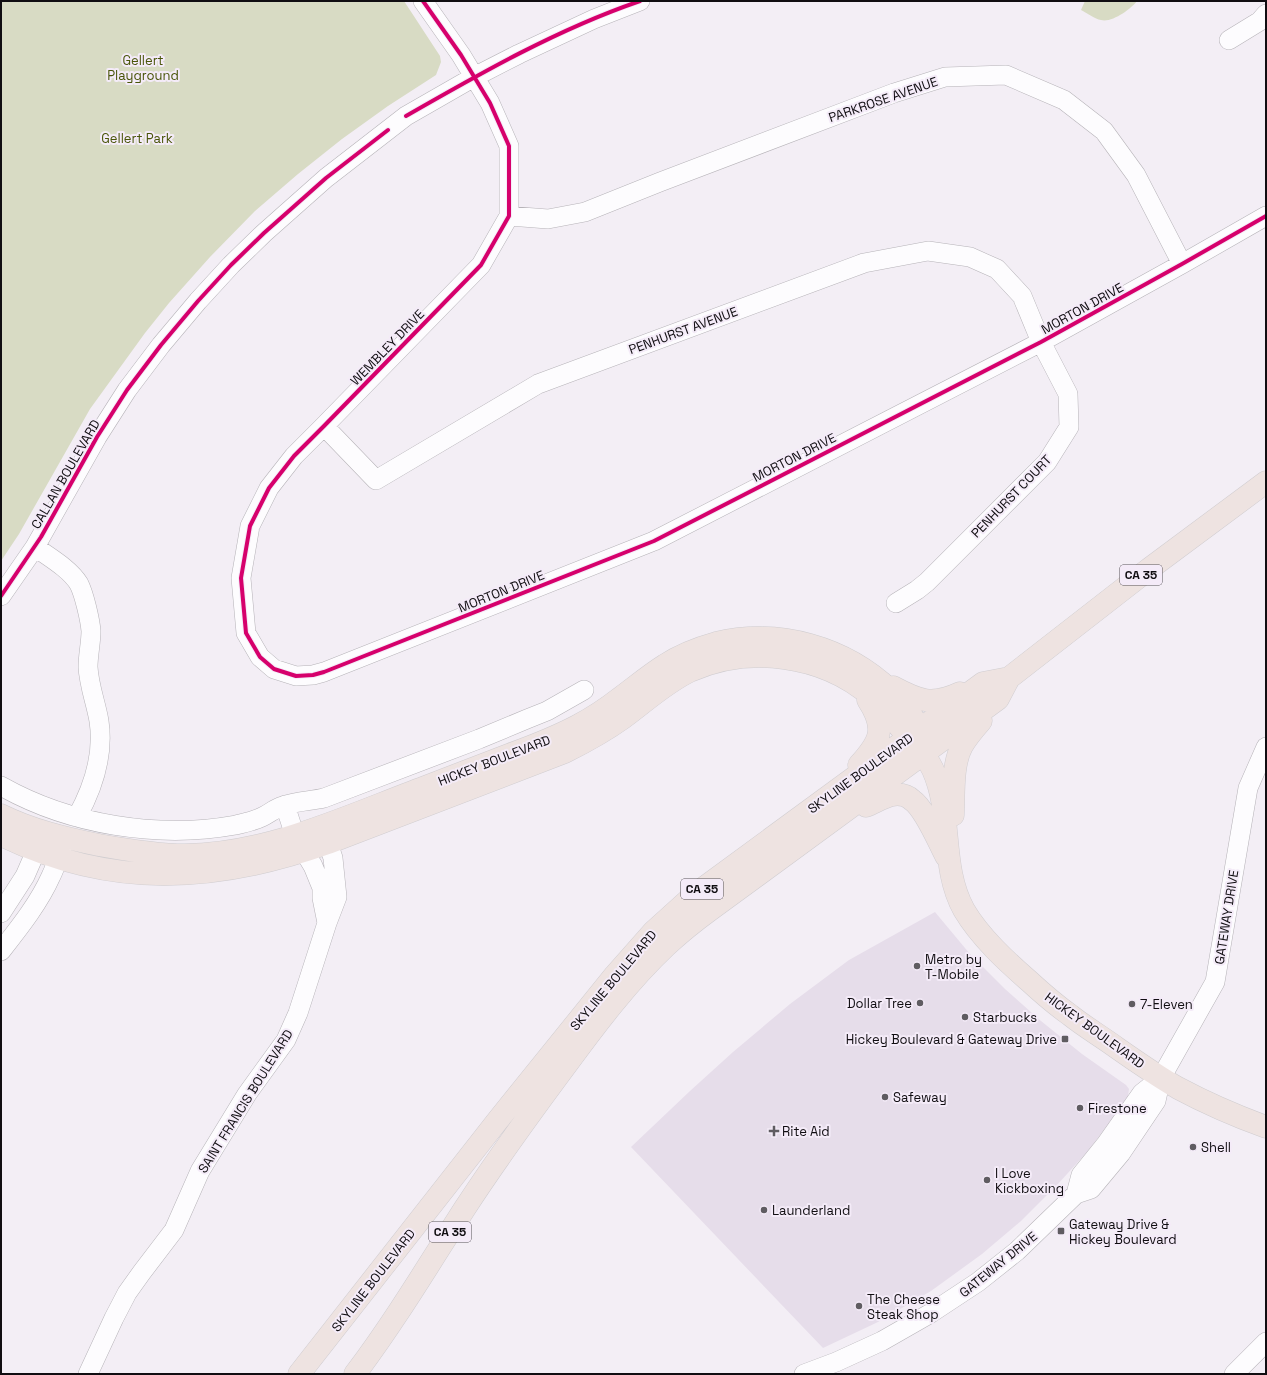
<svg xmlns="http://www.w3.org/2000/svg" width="1267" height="1375" font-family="'Space Grotesk',sans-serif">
<rect width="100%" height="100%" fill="#f3eef5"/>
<!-- built -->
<path fill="#e6ddea" d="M935,912L970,954L1005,989L1041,1021L1082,1054L1126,1085L1129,1089L1128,1096L1124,1103L1088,1151L1057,1185L1021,1221L982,1254L931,1291L878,1322L823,1348L631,1147L690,1091L733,1052L790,1004L849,960Z"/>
<!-- green -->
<path fill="#d8dbc4" d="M1,1H404L440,56L441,62L436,75L388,106L342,139L298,174L255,211L210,257L169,303L145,333L90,409L19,534L1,561Z
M1085,1H1137C1131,9 1112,23 1101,20C1095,19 1087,13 1081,10Z"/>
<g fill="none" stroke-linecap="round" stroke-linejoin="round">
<defs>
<path id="minor" d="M423,1L461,55L490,103L509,146V216L481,265L324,426L294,456L269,488L250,526L241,578L246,633L260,657L274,669L296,676L313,675L324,672L654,541L1041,342L1182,264L1266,216
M1229,40L1260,21L1266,14
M509,216L548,219L585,212L660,182L894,93L945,77L1006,75L1064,100L1104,131L1136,175L1182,264
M324,426L376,480L538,384L864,263L928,251L970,257L997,269L1022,296L1041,342L1068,394L1069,427L1047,462L927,582L917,590L896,603
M35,547C49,557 70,569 79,584C84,594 90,619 91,631C91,643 88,655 88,667C89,686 96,703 99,721C104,754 93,788 77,817
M1,596L35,547L97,437L127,390L161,345L198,301L231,265L264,233L326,178L406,116L474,77L519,54L594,19L640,1
M1,786C70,825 158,839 236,825C244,823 254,821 262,817C269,814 275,808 283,806C296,801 311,801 324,798L479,739L527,719L547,711L584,690
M285,805L295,836L313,866L322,888V898L327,923
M1,913L25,876L42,837
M1,951C19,928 39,903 51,876C56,866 59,855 63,844
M1076,1194L1081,1175L1106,1144L1142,1093L1161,1078
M88,1374L114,1318L127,1293L142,1272L174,1230L200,1171L247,1094L286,1040L298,1013L327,923L337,897L333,858L328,843L314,840
M804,1374L836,1362L882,1341L931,1313L978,1282L1017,1251L1076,1194L1091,1189L1121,1153L1156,1101L1161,1078L1215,982L1248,788L1266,747
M1234,1374L1266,1342"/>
<path id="major" d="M893,687C919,701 932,706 960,693
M859,765C880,742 887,729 868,700
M866,806C874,803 883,797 892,795C899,794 907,795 912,800C925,809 938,841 946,856
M1,815C31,830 65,838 99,845C127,850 156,855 185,855C269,854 347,816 425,787C453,776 482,765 511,754C533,746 556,737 577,726C592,718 606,709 620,698C635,687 649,675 665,665C680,655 698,648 716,643C779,628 845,647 891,691C905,705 920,723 923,743
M953,815C954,794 952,764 962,746C967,737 974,729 981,721
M1,835C111,889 215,883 328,843L565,752C585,742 605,731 623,718C645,702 665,683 690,671C749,645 822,654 871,696C885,708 896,722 907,736C917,749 926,754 933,770C953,815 940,867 964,910C980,937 1006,961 1029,981C1042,993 1056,1005 1070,1015C1085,1027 1102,1037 1117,1048C1137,1062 1157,1076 1178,1088C1206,1103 1236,1116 1266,1127
M299,1374L498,1120L615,975L653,932L694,895L983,683L1009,678L1149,569L1266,482
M355,1374C395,1321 429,1264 465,1208C497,1159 532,1111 567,1064C597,1023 629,981 666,946C680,933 695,921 710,910L998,699L1009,678"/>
</defs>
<!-- minor casing -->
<use href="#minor" stroke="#b6b3b8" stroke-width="20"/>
<!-- major casing -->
<use href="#major" stroke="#d0cdd0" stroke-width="23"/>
<!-- minor -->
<use href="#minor" stroke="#fdfcfe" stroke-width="19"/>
<!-- major -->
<use href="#major" stroke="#eee3e1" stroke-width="22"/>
<defs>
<path id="cycleway" d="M423,1L461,55L490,103L509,146V216L481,265L324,426L294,456L269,488L250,526L241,578L246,633L260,657L274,669L296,676L313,675L324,672L654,541L1041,342L1182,264L1266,216
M406,116C481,73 558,29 640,1
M1,596L41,537L97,437L127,390L161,345L198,301L231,265L264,233L326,178L388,130"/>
</defs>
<!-- cycleway casing -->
<use href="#cycleway" stroke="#f4ebf8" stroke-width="6"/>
<!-- cycleway -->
<use href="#cycleway" stroke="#d6006c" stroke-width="4"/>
</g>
<!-- markers -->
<g fill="#5f5c61" stroke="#f4ebf8" stroke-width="1.5">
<circle cx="917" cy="966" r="4"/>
<circle cx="920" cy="1003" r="4"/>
<circle cx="1132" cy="1004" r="4"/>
<circle cx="965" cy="1017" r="4"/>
<rect x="1061" y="1035" width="8" height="8" rx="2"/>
<circle cx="885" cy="1097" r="4"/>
<circle cx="1080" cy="1108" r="4"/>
<path d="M772 1125h4v4h4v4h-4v4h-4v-4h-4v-4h4z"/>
<circle cx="1193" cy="1147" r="4"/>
<circle cx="987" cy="1180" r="4"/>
<circle cx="764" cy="1210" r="4"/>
<rect x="1057" y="1227" width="8" height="8" rx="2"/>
<circle cx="859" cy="1306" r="4"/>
</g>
<g text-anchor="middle" stroke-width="4" stroke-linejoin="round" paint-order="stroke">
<!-- shield labels -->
<g fill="#f4ebf8" stroke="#545056" stroke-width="1">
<rect x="1120" y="565" width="42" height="20" rx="3"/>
<rect x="681" y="879" width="42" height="20" rx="3"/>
<rect x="429" y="1222" width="42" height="20" rx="3"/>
</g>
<g font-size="12" font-weight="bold" fill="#100d11">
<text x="1141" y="579">CA 35</text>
<text x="702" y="893">CA 35</text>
<text x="450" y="1236">CA 35</text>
</g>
<!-- park labels -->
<g font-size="13" fill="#495509" stroke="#f4ebf8">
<text x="143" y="65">Gellert<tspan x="143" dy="15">Playground</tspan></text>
<text x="137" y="143">Gellert Park</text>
</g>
<!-- street labels -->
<g font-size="13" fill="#100d11" stroke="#f4ebf8">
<text transform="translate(883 99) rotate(-19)" y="5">PARKROSE AVENUE</text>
<text transform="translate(1082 308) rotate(-29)" y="5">MORTON DRIVE</text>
<text transform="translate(683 330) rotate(-20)" y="5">PENHURST AVENUE</text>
<text transform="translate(387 347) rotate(-46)" y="5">WEMBLEY DRIVE</text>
<text transform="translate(794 457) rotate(-27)" y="5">MORTON DRIVE</text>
<text transform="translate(65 474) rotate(-60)" y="5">CALLAN BOULEVARD</text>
<text transform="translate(1011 496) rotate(-46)" y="5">PENHURST COURT</text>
<text transform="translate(501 591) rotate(-22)" y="5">MORTON DRIVE</text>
<text transform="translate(494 760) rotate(-21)" y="5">HICKEY BOULEVARD</text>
<text transform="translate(860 773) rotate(-36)" y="5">SKYLINE BOULEVARD</text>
<text transform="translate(1226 917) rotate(-81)" y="5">GATEWAY DRIVE</text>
<text transform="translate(613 980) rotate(-50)" y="5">SKYLINE BOULEVARD</text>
<text transform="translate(1095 1030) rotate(36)" y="5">HICKEY BOULEVARD</text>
<text transform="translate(245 1101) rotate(-58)" y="5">SAINT FRANCIS BOULEVARD</text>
<text transform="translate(998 1264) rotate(-39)" y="5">GATEWAY DRIVE</text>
<text transform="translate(373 1280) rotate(-52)" y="5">SKYLINE BOULEVARD</text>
</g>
<!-- poi labels -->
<g font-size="13" fill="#100d11" stroke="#f4ebf8" text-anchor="start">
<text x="925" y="964">Metro by<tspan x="925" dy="15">T-Mobile</tspan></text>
<text x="912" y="1008" text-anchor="end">Dollar Tree</text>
<text x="1140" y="1009">7-Eleven</text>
<text x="973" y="1022">Starbucks</text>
<text x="1057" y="1044" text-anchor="end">Hickey Boulevard &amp; Gateway Drive</text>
<text x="893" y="1102">Safeway</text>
<text x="1088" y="1113">Firestone</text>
<text x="782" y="1136">Rite Aid</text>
<text x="1201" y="1152">Shell</text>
<text x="995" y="1178">I Love<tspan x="995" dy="15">Kickboxing</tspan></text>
<text x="772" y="1215">Launderland</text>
<text x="1069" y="1229">Gateway Drive &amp;<tspan x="1069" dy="15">Hickey Boulevard</tspan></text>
<text x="867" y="1304">The Cheese<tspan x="867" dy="15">Steak Shop</tspan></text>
</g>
</g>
<!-- border -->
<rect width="1267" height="1375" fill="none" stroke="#100d11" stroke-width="4"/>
</svg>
